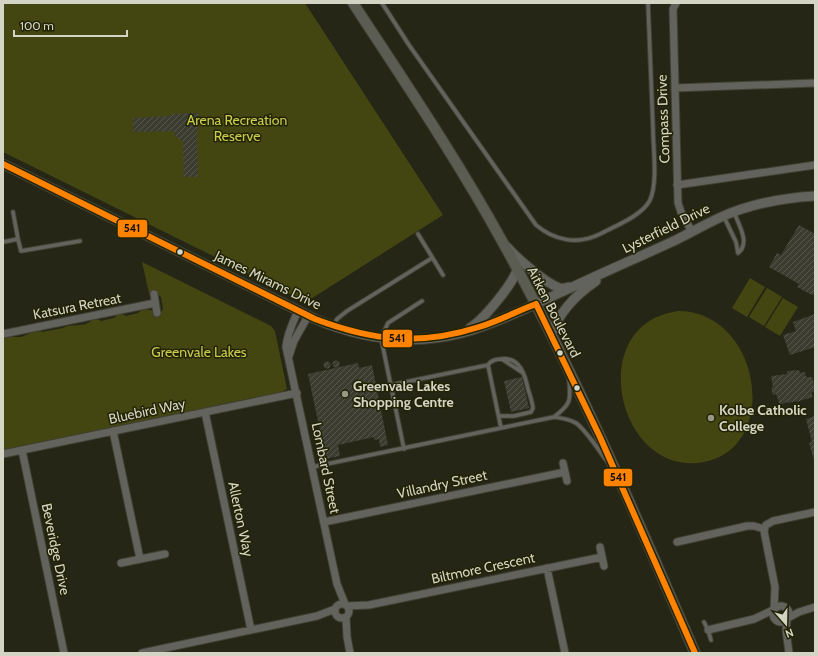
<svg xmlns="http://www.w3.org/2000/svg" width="818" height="656" font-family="Cabin,sans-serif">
<defs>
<pattern id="building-hatch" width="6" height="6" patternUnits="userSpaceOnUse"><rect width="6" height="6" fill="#3c3d30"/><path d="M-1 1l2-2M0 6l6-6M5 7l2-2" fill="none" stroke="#57584c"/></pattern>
</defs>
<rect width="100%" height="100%" fill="#252616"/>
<!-- green -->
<path fill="#444612" d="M3,3H305L443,215L306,302L3,152Z
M142,262L271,326L275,331L287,389L281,392L3,450V338C8,334 10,337 16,337C24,338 30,332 39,330L42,332L63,328C71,323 85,328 92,320L97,319L101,321L114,318L117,315L122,314L126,316L138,313L141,310L145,309L151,310L155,313L161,312L163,309L161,297L157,294L151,295L149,293Z
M750,278L765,287L747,317L732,308Z
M767,288L782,297L764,326L749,317Z
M783,298L798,307L780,336L765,327Z
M679,311C763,312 783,455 697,463C615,470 585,322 679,311Z"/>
<!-- building -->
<path fill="url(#building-hatch)" d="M198,113L199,130H197L198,177H184L183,142L174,135V131L133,132V118L170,116V114Z
M799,225L815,234V294L812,295L797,287L799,284L769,267L777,253L781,255Z
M815,314V347L790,355L783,335L796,331L793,322Z
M332.5 364a3.5 3.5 0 1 1 7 0a3.5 3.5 0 1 1-7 0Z
M323.5 365a3.5 3.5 0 1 1 7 0a3.5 3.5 0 1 1-7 0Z
M358,363L359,368L372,365L388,445L380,447L379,439L374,440V437L338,445L340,456L326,459L308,374Z
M799,370L800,373L805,372L806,377H812L815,386V391L811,393L813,397L796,402V401L788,403L787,402L780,405L776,394L773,395L771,388L773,387L771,376L787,374V371Z
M522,377L529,408L511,412L504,381Z
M815,416V463L809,443L812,442L806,419Z"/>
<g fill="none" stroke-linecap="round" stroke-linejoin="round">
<defs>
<path id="service" d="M382,3L409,45L536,225C555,241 578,245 600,234C615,226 642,216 650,200C658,183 653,147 653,128C651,86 650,45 648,3
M13,212L18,239
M734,212C738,224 751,243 738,253
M724,217L736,242L738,253
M418,234L443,275
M3,242L18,239L21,251L80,241
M334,325L337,319L347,311L432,258
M502,359L523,373
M488,365C491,360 496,359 502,359C520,357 525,375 528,389C530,395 532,401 533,408L531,412L514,416H499
M391,385L488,365L501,428
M554,417C571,404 571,401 569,379
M404,449L381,338L388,323L422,301
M312,467L554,417C561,418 569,419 576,423C586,430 599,451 607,461
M704,622L708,630L711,640"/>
<path id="minor" d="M676,3L673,9L678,203L681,212L692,232
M675,88L815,83
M677,185L815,165
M154,294L157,313
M298,311C293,322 287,334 286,347L337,584L345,604
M3,334L155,303
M289,356L294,341L308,316
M205,412L251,630
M113,431L140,559
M22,450L64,653
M3,454L297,393
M563,463L567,481
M324,522L565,472
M677,542L747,526H754L764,529
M600,547L604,566
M121,563L165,554
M547,568L565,653
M335 611a7 7 0 1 1 14 0a7 7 0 1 1-14 0Z
M773 614a8 8 0 1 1 16 0a8 8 0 1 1-16 0Z
M347,606L369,605L602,557
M774,609L775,587L764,531L766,525L773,521L815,512
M346,617L347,637L350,653
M788,618L799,612L815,607
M787,619L786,630L789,653
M708,630L754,619L773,610
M142,653L317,616L335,609"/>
<path id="tertiary" d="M3,164L315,319C362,339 412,346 462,333C497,323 533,305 566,290C602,273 639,257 676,240C690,233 704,225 719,218C749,204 781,198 815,196
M507,247C517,258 546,284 560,288C563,289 566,288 569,287
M470,328C484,319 512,285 517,270
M551,335C559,312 577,294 596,281"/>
<path id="secondary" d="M353,3C404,81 457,159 502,241C576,374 635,514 695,653"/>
</defs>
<!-- service casing -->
<use href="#service" stroke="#404033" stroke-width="5.5"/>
<!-- minor casing -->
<use href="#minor" stroke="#404033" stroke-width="9"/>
<!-- tertiary casing -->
<use href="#tertiary" stroke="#404033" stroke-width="11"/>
<!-- secondary casing -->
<use href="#secondary" stroke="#404033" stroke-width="12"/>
<!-- service -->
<use href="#service" stroke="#63635d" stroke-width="3.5"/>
<!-- minor -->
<use href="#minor" stroke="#63635d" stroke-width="7"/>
<!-- tertiary -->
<use href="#tertiary" stroke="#63635d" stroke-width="9"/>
<!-- secondary -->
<use href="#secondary" stroke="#5b5c52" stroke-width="10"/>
<defs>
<path id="bus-1" d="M3,164L315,319C373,341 420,346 479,327C499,321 517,311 536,304
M536,304L600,437L695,653"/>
</defs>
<!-- bus-1 casing -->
<use href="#bus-1" stroke="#222305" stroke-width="9"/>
<!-- bus-1 -->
<use href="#bus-1" stroke="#ff8200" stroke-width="6"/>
</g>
<!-- markers -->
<g fill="#d3d4c3" stroke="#222305" stroke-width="1.5">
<circle cx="180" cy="252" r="3.5"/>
<circle cx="560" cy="353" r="3.5"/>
<circle cx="577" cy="388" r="3.5"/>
</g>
<g fill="#969786" stroke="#222305" stroke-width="1.5">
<circle cx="345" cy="394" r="4"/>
<circle cx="711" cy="418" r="4"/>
</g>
<g text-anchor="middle" stroke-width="3" stroke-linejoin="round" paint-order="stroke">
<!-- street labels -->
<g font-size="14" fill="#d3d4c3" stroke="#222305">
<text transform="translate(663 119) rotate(-92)" y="5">Compass Drive</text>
<text transform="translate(666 228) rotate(-26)" y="5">Lysterfield Drive</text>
<text transform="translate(268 280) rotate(26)" y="5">James Mirams Drive</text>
<text transform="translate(77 306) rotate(-11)" y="5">Katsura Retreat</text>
<text transform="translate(554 312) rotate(63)" y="5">Aitken Boulevard</text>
<text transform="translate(147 411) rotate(-12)" y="5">Bluebird Way</text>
<text transform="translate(326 468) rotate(78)" y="5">Lombard Street</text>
<text transform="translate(442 484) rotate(-12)" y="5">Villandry Street</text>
<text transform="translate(241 519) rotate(78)" y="5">Allerton Way</text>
<text transform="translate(56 549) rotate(78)" y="5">Beveridge Drive</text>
<text transform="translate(483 568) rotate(-12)" y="5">Biltmore Crescent</text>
</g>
<!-- park labels -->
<g font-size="14" fill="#c9cd4b" stroke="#222305">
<text x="237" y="125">Arena Recreation<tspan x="237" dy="16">Reserve</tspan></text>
<text x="199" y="357">Greenvale Lakes</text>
</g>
<!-- poi labels -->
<g font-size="14" font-weight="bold" fill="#d3d4c3" stroke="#222305" text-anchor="start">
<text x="353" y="391">Greenvale Lakes<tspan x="353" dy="16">Shopping Centre</tspan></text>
<text x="719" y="415">Kolbe Catholic<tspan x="719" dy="16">College</tspan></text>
</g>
</g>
<g stroke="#222305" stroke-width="1.5">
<rect x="117" y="219" width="31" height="19" rx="4" fill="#ff8200"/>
<rect x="382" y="329" width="31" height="19" rx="4" fill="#ff8200"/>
<rect x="603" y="468" width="30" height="19" rx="4" fill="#ff8200"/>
</g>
<g font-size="11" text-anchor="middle" font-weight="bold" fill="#111">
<text x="132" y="232">541</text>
<text x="397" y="342">541</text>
<text x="618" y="481">541</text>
</g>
<!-- border -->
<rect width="818" height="656" fill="none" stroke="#d3d4c3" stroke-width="8"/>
<!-- north arrow -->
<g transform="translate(786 624) rotate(160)" stroke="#222305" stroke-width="3" paint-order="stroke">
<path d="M0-3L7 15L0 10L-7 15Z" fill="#d3d4c3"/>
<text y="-6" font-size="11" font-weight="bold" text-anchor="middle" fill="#d3d4c3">N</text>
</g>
<!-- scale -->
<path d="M14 30v6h113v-6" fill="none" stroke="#d3d4c3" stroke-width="2"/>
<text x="20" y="30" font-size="12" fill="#d3d4c3" stroke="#222305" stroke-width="3" paint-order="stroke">100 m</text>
</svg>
